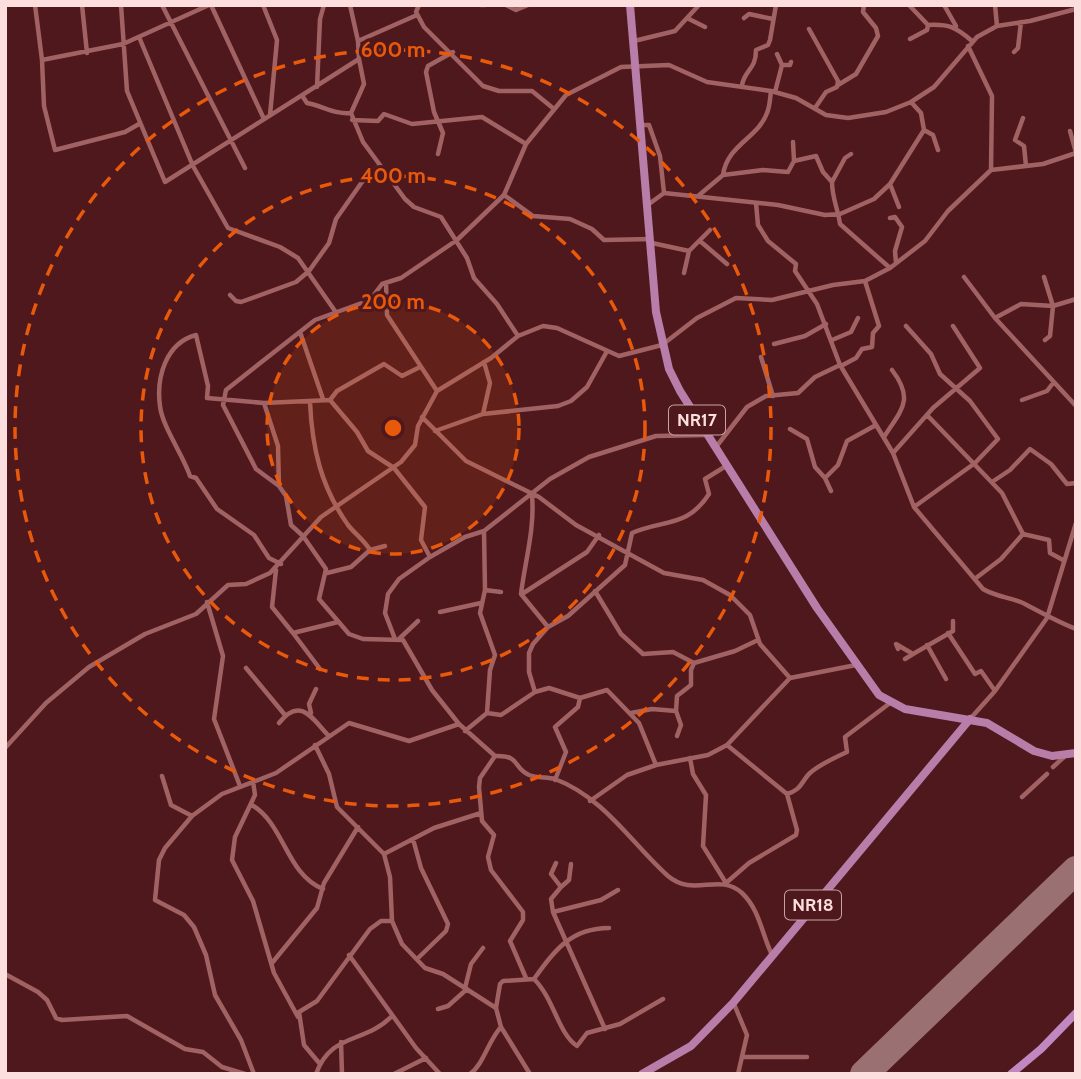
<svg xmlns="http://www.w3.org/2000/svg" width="1081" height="1079" font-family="Cabin,sans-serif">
<rect width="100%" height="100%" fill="#4f181d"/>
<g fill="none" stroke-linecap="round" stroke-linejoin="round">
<!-- runway -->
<path stroke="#9b7072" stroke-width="28" d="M864,1074L1076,870"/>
<!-- minor -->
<path stroke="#a16263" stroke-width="4.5" d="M35,5L42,60L44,106L55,150L125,132L139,124
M82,5L87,53
M121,5L127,91L165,182L359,59L358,41L417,15
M162,5L245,168
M211,5L264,119
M263,5L277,40L270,115
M350,5L358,41
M419,5L416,12L424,27L483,86L499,91H532L554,109
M481,5H485
M506,5L516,10L528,5
M909,5L928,25C949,24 956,27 972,41
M944,5L956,26
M995,5L997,26
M744,18L749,14L773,19
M689,19L705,27
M809,29L838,81L837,87L826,92L815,108
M139,37L193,166L228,228L280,247L298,258L335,311
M910,39L927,30L928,25
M634,41L675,31L699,5
M968,46L992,96L991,170
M1014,52L1018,48L1021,22
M359,59L364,84L351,113L363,142L405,199L414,207L441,217L467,258L474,278L497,304L518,336
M42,60L123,44L209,5
M782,65H790L791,62
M742,85C745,69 756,70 756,50L768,45L770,40L776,5
M838,85L856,74L878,36L876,28L863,12L864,5
M317,87L320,19L324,5
M775,92L782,65L777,54
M303,97L307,103C323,106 336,115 351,113
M1023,118L1015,140L1024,146L1026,166
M352,120L378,121L384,114L412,124L482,117L526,144
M642,125H649L660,156L664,193L778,205L825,215L840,214L874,199L890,184L924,130L921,113L911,102
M924,130L933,135L938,150
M1070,131L1076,153
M793,142L794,161
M438,154L443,133L434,112L426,72L428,66L453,52
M723,175C727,145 758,138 767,113C770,106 770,98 771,91
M832,182L845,158L851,154
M890,184L899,207
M504,195L533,216L570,219L592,229L604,240L651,239
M698,196L723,175L763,170L788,172L794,161L816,156L823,172L832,182C832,198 838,209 840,224L890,268
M756,203L758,225L768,241L796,264L795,271L817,304L840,365L893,453L914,507L983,589C996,597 1011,597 1025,604C1042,613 1058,622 1076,629
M649,204L664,193
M890,218L895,217L902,227L895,251L896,263
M700,241L727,264
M652,243L689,251L684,273
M689,251L710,230
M964,277L995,318L1076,406
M1044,277L1053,306L1050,336L1045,340
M386,283L387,315L437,391
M230,295L236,301L241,302L296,282L309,271L329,243L336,219L362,182L380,166
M995,318L1021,304L1053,306L1076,299
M906,326L931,354L940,374L970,401L998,439L975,463L914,507
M300,332L323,399
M832,340L851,332L858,318
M774,344L805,336L826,324
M761,357L773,396
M841,366L856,358L862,349L872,347L873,333L879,326L865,281
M330,400L337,391L384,364L402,376L420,367
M1022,400L1047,391L1053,383
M310,402C312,448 321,487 348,525C355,534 364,540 370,550
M264,403L278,446L279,486L286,496L291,525L303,536L326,569L319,599L349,634L363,639L403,640L432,690L459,724L495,756C521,755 512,767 529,775C537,778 547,777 555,779C605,798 632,844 668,876C694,898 719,872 742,893C760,910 762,935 772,955
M483,414L490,383L484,362
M927,415L1002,493L1023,534
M422,417L466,461L539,497L576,525L664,573L703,580L730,595L750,615L760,644L790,678
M790,429L807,439L815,467L825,478L831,491
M435,431L483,414L558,406L571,401L587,387L606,353
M884,437C901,410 915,400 892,370
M716,447L747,407L766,396L798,393L815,377L840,365
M893,453L933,408L980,368L953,326
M825,478L838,465L847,441L876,425
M992,482L1010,470L1030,449L1051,464L1067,484L1076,483
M279,486L256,469L223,405L226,390L315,320L370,300L382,284L401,278L457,240L504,195L526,144L566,95L621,67L669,65L707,82L771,91L796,98L826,115L848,118L886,112L911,102L934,87L977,37L997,26L1030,21L1076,9
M532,495C535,529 525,561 521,594L548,627
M484,531L485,590L480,613L495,655L490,670L487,713
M281,564L269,558L254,535L217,509L196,478L190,476C183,455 162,426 160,406C156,377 166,343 196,335L208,386L207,398L264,403L330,400L357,432L368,451L394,468L425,507L421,540L430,557
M276,570L272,607L293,633L338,622
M327,573L351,567L370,550L385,546
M976,578L1001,559L1023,534L1049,540L1050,553L1063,560
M485,590L501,592
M595,591L621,634L643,654L673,652L694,663L735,651L758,640
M522,594L587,552L599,535
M207,602L223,656L214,719L240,786
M440,612L481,603
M293,633L320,669
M948,633L975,674L981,671L995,691
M395,639L385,613L388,594L399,579L430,557L465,537L484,531L550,479L589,457L656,436L707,435
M399,639L418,621
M927,645L946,679
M898,649L896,644L913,654L905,659
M913,654L953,631V621
M246,668L285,715
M535,692L529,672V653L533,644L548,627L568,616L625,565L632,533C664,519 687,528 709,494L705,479L726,466
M311,713L309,704L316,689
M631,713L652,709L676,711
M970,719L995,691L1047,618L1076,523
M279,723C301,695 313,720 329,736
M465,731L487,713L501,715L535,692L549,688L580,698L607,690L639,723L656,765
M677,736L681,725L676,711L677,696L691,685V670L694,663
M315,745L329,774L337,807L384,854L390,877L392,921L402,944L425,968L443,974L496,1008L501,1027L530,1074
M5,748L46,703L89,667L145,634L196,614L228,585L246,584L270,573L321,517L401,462L415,445L418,426L437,391L491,358L518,336L543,326L557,328L619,356L662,345L697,318L736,298L772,300L833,285L865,281L890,268L925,241L948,211L991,170L1043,164L1076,153
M495,756L480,778L479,787L482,821L494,835L488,857L491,870L523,912V920L510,941L526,978
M690,758L693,774L706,795L703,846L726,883L749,863L796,835L797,830L787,794L727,745
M1053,767L1064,757
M162,776L171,805L192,816
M555,780L566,752L555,727L578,707L580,698
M253,781L255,795L235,837L232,860L253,901L274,973L298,1017
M787,794C800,790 800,785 808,775C815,767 836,757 847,752L845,737L890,703
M1022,797L1047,774
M590,801L627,775L656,765L708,755L727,745L790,678L856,665
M252,805C285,825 286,874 323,889
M413,839L421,868L448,924L446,931L417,959
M384,854L434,828L481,813
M556,863L551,874L561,887L551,899L553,912L605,1029
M561,887L569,880L571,864
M553,912L601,900L618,890
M349,955L416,1048L440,1074
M272,963L317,908L324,883L358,827
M5,974L38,992L47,1000L56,1018L62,1020L127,1016L185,1049L203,1052L222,1067L245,1074
M534,979C555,950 571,928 609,928
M465,988L471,964L483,948
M734,1004L747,1035L738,1074
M496,1008L500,984L503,981L534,979C554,999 558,1033 577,1046L587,1033L620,1024L663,999
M438,1009L448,1006L467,989
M341,1042L342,1074
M742,1057H807
M320,1064L304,1045L299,1012L317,1001L370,929L381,921H392
M254,1074L241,1040L215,995L206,955L194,927L184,915L155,900L159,860L165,848L192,816L222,794L276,773L349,723L409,741L459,724
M316,1074C331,1032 365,1044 392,1016
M394,1074L426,1058
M470,1074C484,1064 488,1041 501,1027"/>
<!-- primary -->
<path stroke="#b87ea9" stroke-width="8" d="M630,5L656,312L669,369L680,391L817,608L879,695L905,709L987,723L1034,751L1052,756L1076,753
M642,1074L691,1046L733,1003L970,719"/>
<!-- trunk -->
<path stroke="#c087c0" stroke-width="8" d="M1011,1074L1041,1049L1076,1013"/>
</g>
<!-- distance rings -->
<circle cx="393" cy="428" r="126" fill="#e8590c" fill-opacity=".12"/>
<g fill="none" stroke="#e8590c" stroke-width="3.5" stroke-dasharray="12 9">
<circle cx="393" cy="428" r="126"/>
<circle cx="393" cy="428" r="252"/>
<circle cx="393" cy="428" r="378"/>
</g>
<g text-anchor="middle" stroke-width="6" stroke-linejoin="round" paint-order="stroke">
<!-- shield labels -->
<g fill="#4f181d" stroke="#c7a3a3" stroke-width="2">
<rect x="669" y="405.5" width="56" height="29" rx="5"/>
<rect x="785" y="890.5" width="56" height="29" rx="5"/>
</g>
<g font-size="18" font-weight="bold" fill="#fbdedd">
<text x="697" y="426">NR17</text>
<text x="813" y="911">NR18</text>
</g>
</g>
<circle cx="393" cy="428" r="10" fill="#e8590c" stroke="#4f181d" stroke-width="3.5"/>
<g font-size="21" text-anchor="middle" font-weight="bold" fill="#e8590c" stroke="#4f181d" stroke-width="6" stroke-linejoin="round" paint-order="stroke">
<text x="393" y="57">600 m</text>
<text x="393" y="183">400 m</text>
<text x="393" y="309">200 m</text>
</g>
<!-- border -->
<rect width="1081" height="1079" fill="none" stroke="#fbdedd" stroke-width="14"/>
</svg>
